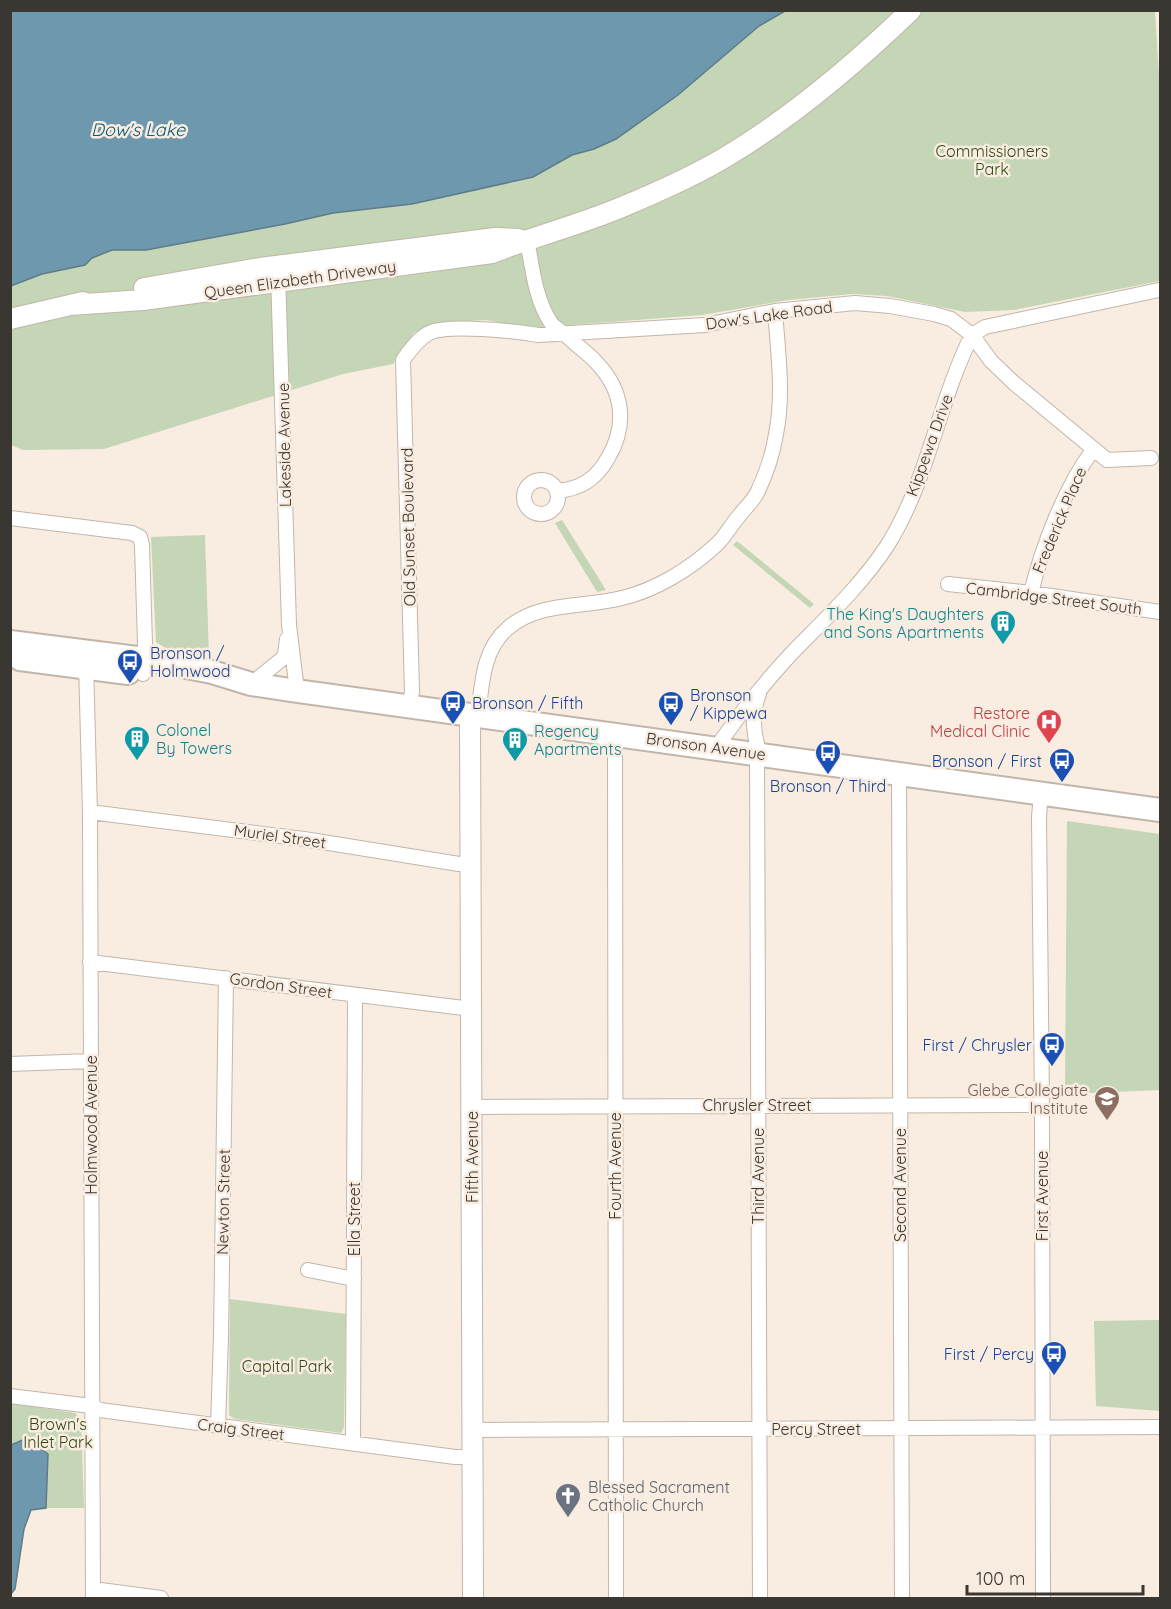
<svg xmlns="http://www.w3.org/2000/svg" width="1171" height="1609" font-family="Quicksand,sans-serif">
<rect width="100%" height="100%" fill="#f9ece0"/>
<!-- green -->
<path fill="#c4d6b5" d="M785,11H1155L1160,92V281L1014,310L965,312L887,296L852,294L788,300L702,315L531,328L486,320L451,322L427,326L414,333L393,364L343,374L104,449L23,450L11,445V286L42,274L85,265L92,258L112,250H146L285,224L333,213L388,207L533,177L572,155L594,149L616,139L678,95L759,26Z
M562,520L606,590L597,592L555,523Z
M205,535L209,657L170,651L156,642L151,537Z
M737,541L814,604L810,608L733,545Z
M1067,821L1160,834V1090L1065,1094Z
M230,1299L346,1314L344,1427L341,1433L235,1419L229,1415Z
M1160,1320V1411L1096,1406L1094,1321Z
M10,1403L75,1413L81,1420L84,1508H46L48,1454L27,1438L11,1445Z"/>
<!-- water -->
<path fill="#6e98ad" stroke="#5e7b88" stroke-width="1.5" d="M11,10H785V11L759,26L678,95L616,139L594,149L572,155L533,177L412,204L333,213L285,224L146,250H112L92,258L85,265L42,274L11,286Z
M27,1438L48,1454L46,1508L31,1510L24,1529L15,1589L11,1594V1445Z"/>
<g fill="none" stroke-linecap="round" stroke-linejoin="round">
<defs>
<path id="street" d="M527,239C532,266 535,299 551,323C555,328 563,332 568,337C577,346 588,353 596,362C623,390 628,424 608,458C596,479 581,489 557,491
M278,274L289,625L297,691
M524 497a17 17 0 1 1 34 0a17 17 0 1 1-34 0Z
M10,518L132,533L140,537L142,545L145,644L143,674
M948,584L1031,593L1160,612
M1031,593C1042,547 1065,487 1093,450
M86,663L90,812L93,1598
M251,684L282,659L285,654L287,639
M759,694C751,714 753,734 760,754
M410,706L412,691L403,360C410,350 418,339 429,333C448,324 516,331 538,335L705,325L775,311L855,303L890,306L934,314L951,319L972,335L985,327L1159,290
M478,716C482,685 482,650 508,628C539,601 584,608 622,598C656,590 690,569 716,545C725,537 731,525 739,516C745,508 754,500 758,491C766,474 773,453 776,434C784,394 778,352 775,311
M615,734L616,1598
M716,748C739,715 763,684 790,655C824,620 860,587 887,546C928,481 938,403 972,335L991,361L1014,383L1107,460L1151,458
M757,753L760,1598
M899,772L902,1598
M1041,793L1039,817L1042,1105L1043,1598
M90,812L304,839L459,864L470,863
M90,962L472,1009
M10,1064L91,1061
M472,1107L1042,1105
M308,1270L354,1279
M10,1396L91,1406L100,1410L455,1457H472
M218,1426L221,1337L226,978
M472,1430L1160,1427
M353,1443L355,995
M93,1589L161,1598"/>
<path id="secondary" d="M144,288L260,268L495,238L519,239
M70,305L143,300L492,253C535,236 579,225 622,207C658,192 695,176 729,155C795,115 855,64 911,10
M10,319L83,302
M470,715L473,1598"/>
<path id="primary" d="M10,642L145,659L212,672L251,684L297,691L1160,810
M20,659L128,673"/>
</defs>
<!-- street casing -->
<use href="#street" stroke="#c2b6aa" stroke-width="16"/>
<!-- secondary casing -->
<use href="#secondary" stroke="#c2b6aa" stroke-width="22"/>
<!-- primary casing -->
<use href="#primary" stroke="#c2b6aa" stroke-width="26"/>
<!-- street -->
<use href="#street" stroke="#fff" stroke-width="14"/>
<!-- secondary -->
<use href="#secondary" stroke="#fff" stroke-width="20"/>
<!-- primary -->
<use href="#primary" stroke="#fff" stroke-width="22"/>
</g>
<!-- icons -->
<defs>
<symbol id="building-pin" viewBox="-11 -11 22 30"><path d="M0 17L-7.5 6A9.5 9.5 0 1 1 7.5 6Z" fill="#0f9aa8" stroke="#f9ece0"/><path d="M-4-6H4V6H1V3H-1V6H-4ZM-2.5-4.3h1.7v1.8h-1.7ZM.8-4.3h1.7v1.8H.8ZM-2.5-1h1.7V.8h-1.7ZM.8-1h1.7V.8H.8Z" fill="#fff"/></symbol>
<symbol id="bus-pin" viewBox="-11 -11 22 30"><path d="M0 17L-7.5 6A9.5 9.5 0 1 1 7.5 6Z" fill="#1a4fb4" stroke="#f9ece0"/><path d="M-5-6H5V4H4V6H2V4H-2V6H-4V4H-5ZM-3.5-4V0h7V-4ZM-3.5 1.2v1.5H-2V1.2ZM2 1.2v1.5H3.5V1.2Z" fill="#fff"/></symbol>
<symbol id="hospital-pin" viewBox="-11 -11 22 30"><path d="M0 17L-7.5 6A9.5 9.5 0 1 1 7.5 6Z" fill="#e0444e" stroke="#f9ece0"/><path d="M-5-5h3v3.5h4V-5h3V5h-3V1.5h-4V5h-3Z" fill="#fff"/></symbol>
<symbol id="school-pin" viewBox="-11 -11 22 30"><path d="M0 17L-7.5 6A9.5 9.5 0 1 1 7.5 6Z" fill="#8d6e63" stroke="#f9ece0"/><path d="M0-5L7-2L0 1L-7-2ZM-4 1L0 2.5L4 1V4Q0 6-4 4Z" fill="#fff"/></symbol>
<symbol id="church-pin" viewBox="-11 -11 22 30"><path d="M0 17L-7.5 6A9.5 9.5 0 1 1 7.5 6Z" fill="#6b7280" stroke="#f9ece0"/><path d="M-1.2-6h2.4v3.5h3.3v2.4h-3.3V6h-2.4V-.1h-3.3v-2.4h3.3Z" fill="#fff"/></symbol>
</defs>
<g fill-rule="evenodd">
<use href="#building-pin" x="988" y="608" width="30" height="40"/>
<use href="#bus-pin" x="115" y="647" width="30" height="40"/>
<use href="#bus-pin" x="438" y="688" width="30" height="40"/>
<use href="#bus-pin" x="656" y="689" width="30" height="40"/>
<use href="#hospital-pin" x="1034" y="707" width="30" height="40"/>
<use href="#building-pin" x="122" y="724" width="30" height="40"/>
<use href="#building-pin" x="500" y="725" width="30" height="40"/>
<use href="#bus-pin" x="813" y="738" width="30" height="40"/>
<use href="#bus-pin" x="1047" y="746" width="30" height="40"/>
<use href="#bus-pin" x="1037" y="1030" width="30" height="40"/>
<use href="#school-pin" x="1092" y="1084" width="30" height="40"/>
<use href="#bus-pin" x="1039" y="1339" width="30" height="40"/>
<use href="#church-pin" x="553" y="1481" width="30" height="40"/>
</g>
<g text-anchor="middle" stroke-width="5" stroke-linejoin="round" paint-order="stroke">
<!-- park labels -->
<g font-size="16" fill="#314a14" stroke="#f9ece0">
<text x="992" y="157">Commissioners<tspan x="992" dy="18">Park</tspan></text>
<text x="287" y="1372">Capital Park</text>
<text x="58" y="1430">Brown's<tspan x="58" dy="18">Inlet Park</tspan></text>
</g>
<!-- street labels -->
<g font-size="16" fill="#3a3631" stroke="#f9ece0">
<text transform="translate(300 279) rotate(-8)" y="6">Queen Elizabeth Driveway</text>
<text transform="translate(769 315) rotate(-8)" y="6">Dow's Lake Road</text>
<text transform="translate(284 445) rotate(-91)" y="6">Lakeside Avenue</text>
<text transform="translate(929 445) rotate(-70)" y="6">Kippewa Drive</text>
<text transform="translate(1059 520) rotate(-67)" y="6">Frederick Place</text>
<text transform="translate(408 527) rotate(-91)" y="6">Old Sunset Boulevard</text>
<text transform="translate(1054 598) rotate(7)" y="6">Cambridge Street South</text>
<text transform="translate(706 746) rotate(8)" y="6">Bronson Avenue</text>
<text transform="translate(280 836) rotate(8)" y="6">Muriel Street</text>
<text transform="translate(281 985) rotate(8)" y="6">Gordon Street</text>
<text x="757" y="1111">Chrysler Street</text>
<text transform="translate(91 1125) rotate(-90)" y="6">Holmwood Avenue</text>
<text transform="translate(472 1157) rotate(-90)" y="6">Fifth Avenue</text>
<text transform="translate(615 1166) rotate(-90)" y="6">Fourth Avenue</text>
<text transform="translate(758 1176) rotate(-90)" y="6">Third Avenue</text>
<text transform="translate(900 1185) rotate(-90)" y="6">Second Avenue</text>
<text transform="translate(1042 1196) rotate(-90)" y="6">First Avenue</text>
<text transform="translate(223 1202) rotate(-89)" y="6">Newton Street</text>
<text transform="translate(354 1219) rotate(-90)" y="6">Ella Street</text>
<text transform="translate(241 1429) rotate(7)" y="6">Craig Street</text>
<text x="816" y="1435">Percy Street</text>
</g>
<!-- culture labels -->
<g font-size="16" fill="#0d838f" stroke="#f9ece0" text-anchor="start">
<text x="984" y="620" text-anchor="end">The King's Daughters<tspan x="984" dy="18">and Sons Apartments</tspan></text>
<text x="156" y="736">Colonel<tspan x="156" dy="18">By Towers</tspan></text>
<text x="534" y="737">Regency<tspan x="534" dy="18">Apartments</tspan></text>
</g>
<!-- transit labels -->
<g font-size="16" fill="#164399" stroke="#f9ece0" text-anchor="start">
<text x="150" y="659">Bronson /<tspan x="150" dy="18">Holmwood</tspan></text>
<text x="690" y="701">Bronson<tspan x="690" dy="18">/ Kippewa</tspan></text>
<text x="472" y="709">Bronson / Fifth</text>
<text x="1042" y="767" text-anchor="end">Bronson / First</text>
<text x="828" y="792" text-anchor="middle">Bronson / Third</text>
<text x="1032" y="1051" text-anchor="end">First / Chrysler</text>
<text x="1034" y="1360" text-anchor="end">First / Percy</text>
</g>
<!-- health labels -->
<g font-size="16" fill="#be3a42" stroke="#f9ece0" text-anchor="end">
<text x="1030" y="719">Restore<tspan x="1030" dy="18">Medical Clinic</tspan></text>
</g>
<!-- education labels -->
<g font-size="16" fill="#785e54" stroke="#f9ece0" text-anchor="end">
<text x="1088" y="1096">Glebe Collegiate<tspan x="1088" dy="18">Institute</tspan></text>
</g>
<!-- worship labels -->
<g font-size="16" fill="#5b616d" stroke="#f9ece0" text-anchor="start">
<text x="588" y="1493">Blessed Sacrament<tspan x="588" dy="18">Catholic Church</tspan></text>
</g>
<!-- water labels -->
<g font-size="18" font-style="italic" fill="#085d7a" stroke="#f9ece0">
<text x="138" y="136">Dow's Lake</text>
</g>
</g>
<!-- border -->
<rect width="1171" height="1609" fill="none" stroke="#3a3631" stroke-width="24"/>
<!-- scale -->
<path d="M967 1585v9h176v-9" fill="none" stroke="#3a3631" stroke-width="3"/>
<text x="976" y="1585" font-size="18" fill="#3a3631" stroke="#f9ece0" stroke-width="4.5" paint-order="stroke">100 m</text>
</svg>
